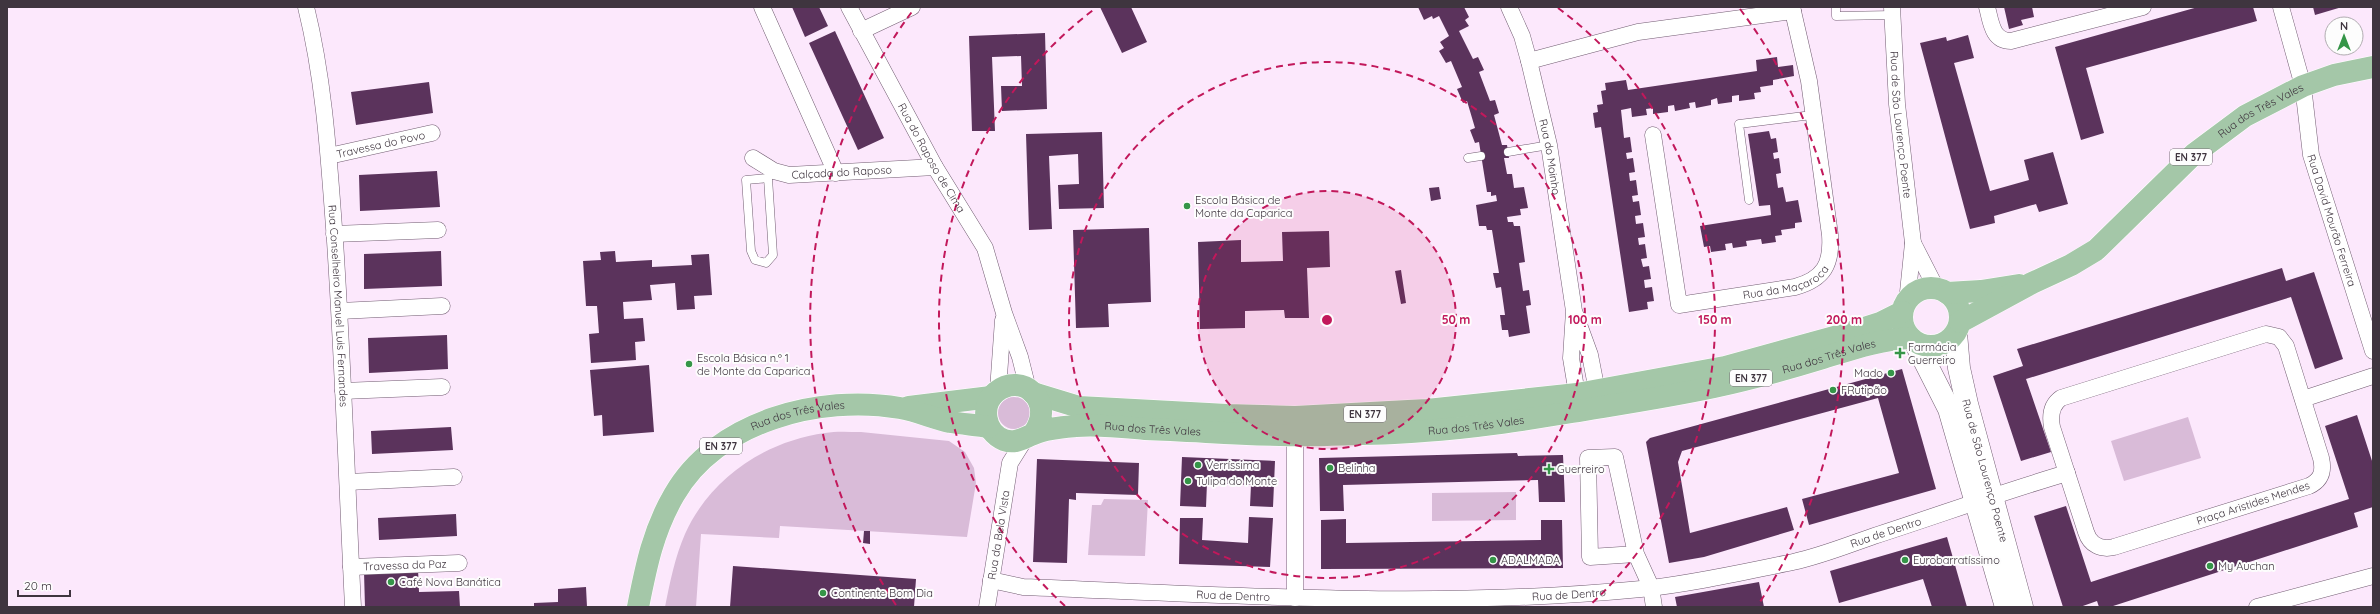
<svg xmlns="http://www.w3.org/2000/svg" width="2380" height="614" font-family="Quicksand,sans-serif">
<rect width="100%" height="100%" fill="#fce8fc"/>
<!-- green -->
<path fill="#d9bbd8" d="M998 413a16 16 0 1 1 32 0a16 16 0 1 1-32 0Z
M2188,417L2201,458L2124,481L2111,441Z
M861,432L949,441L965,452L974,468L976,483L967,537L780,526L779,538L701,534L696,607H665C670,582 675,557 685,534C710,478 766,441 825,433C836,431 849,432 861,432Z
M1516,492V520L1432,521V493Z
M1104,499L1148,500L1145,556L1088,555L1092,505H1101Z"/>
<!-- building -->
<path fill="#5b335c" d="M792,7H819L828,26L805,37Z
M1100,7H1131L1147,42L1122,53Z
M1418,7H1464L1469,17L1465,20L1469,26L1459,31L1473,59L1478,57L1484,70L1479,72L1490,101L1495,100L1499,113L1494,115L1502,145H1507L1509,158H1504L1507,174H1512L1514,188L1524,187L1528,208L1520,209L1521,215L1507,217L1508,222H1513L1514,226H1520L1525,262L1519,263L1523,291L1529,290L1531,305L1526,306L1530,333L1509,337L1508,330H1502L1500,315H1505L1501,287L1496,288L1493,273H1499L1492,230H1487L1486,226H1479L1476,205L1497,201L1496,195L1491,196V192H1487L1479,142L1475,143L1470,130L1475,128L1467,101L1463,103L1457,89L1462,87L1451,61L1446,63L1439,51L1444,48L1440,42L1449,36L1439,16L1433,19L1432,16L1424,20Z
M2004,7H2032L2034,17L2021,20L2023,25L2009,29Z
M2198,7H2253L2257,21L2086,68L2104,133L2081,140L2055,47Z
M2313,7H2342L2315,15Z
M835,31L884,138L858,150L809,43Z
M1045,33L1047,109L1002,111L1001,86H1022L1021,56L992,57L995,131H972L969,36Z
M1968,35L1974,58L1954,63L1990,191L2029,180L2024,160L2053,152L2068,204L2039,212L2036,204L1994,216L1995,223L1970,229L1920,43L1946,37L1947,41Z
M1777,57L1778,67L1793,65L1794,76L1773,80V85L1760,87L1761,92L1754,93L1755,99L1739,101V95L1732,96V102L1718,104L1717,98L1711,100V105L1696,108L1695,102L1689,103L1690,108L1675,111L1674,105L1668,106V112L1653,114V108L1646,109L1647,115L1632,117L1631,108L1621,110L1624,138L1630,137L1632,152L1626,153L1627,159L1633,158L1635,172L1629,173L1630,181L1636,180L1638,195L1632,196L1633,202L1639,201L1641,215L1635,216L1636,224L1643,223L1645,237L1638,238L1639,245L1645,244L1647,258L1641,259L1643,267L1649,266L1651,279L1644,280L1645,288L1652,287L1654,301L1647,302L1648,309L1629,312L1601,127L1595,128L1593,113L1598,112L1597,105L1603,104L1601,91L1606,90L1605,83L1626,80L1628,90L1757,71L1756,60Z
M429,82L433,113L356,125L351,92Z
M1769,131L1771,139L1776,138L1778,152L1773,153L1774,159L1779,158L1781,173L1776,174L1778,188L1783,187L1786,202L1798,200L1802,222L1795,223V228L1781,230L1782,235L1775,236L1776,242L1762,244L1761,239L1746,241L1747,246L1733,248L1732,243L1725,244L1726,250L1711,252L1710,246L1704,247L1700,226L1771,215L1770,205L1759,206L1748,134Z
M1102,132L1104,208L1059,209L1058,185L1079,184L1078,154L1049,156L1052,229L1029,230L1026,134Z
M437,171L440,207L360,211L359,175Z
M1439,187L1441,199L1431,201L1429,188Z
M1149,228L1151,302L1108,304L1109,327L1076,328L1073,230Z
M1329,231L1330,267L1307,268L1309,318H1285L1284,310L1245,311V328L1200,329L1198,242L1241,240V262L1283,261L1282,232Z
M441,251L442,286L364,289V254Z
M615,251L616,262L652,260V267L692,265L691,255L709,254L712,295L694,296L695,309L677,310L675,283L650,285L652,300L623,302L624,319L643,318L645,341L635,342L636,360L591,363L589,334L599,333L597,306H586L583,261L601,260L600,252Z
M2282,268L2286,281L2314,272L2343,359L2315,369L2291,297L2026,379L2051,452L2021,461L1993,376L2023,366L2017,349Z
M1401,270L1406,303L1401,304L1395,271Z
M447,335L448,369L369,373L368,338Z
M649,365L654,432L603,436L602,415L594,416L590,370Z
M1902,369L1936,489L1809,525L1802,499L1899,473L1878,398L1682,451L1678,462L1690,533L1787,507L1794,530L1704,557L1669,563L1646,442L1650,438Z
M2357,415L2373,464V507L2354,513L2358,527L2110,607H2099L2097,601L2080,607H2063L2034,516L2066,506L2091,582L2349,499L2325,426Z
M451,427L453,450L372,454L371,431Z
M1517,453L1518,456L1563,455L1565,502H1539L1538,480L1343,485L1344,511H1320L1319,458Z
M1182,457L1275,461L1273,507L1250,506L1251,485L1207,483L1206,507L1180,506Z
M1037,459L1139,463L1138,495L1076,493V500L1069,499L1067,563L1033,562Z
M456,514L457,536L379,540L378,518Z
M1249,517L1273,518L1270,567L1179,564L1180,518H1203L1202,540L1248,543Z
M1346,519V543L1541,540V520H1562L1563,568L1321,569V520Z
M864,531H870V544L863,543Z
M1947,537L1967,607H1932L1923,579L1839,603L1830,571Z
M733,566L916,579L914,607H730Z
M418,569L419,592L459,591L460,607H365L364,572Z
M1759,582L1764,607H1677L1675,597Z
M586,587L587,607H534V603L558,602V589Z"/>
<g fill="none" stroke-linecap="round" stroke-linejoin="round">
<defs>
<path id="lane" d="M1836,7V16L1893,15
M1508,152L1549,145
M1468,158L1481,156
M768,178L746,180L751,251L755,260L766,263L773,255L768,178L774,171
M1749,200L1739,124L1812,115"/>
<g id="street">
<path id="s1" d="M306,7C325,84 329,162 335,241C343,363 347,485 353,607"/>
<path d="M762,7L836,173"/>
<path id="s2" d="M849,7L935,167L985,248L1004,313L1020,357L1028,389"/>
<path id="s3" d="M1509,7L1522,36L1529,61L1549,145L1574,311L1590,355L1597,391L1589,409L1577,394L1571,358L1574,311"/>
<path id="s4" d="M1892,7L1897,104L1913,243L1907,302"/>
<path d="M1987,7C1991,22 1992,41 2011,41L2143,7"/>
<path id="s5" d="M2281,7L2303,86L2311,155L2373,351"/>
<path d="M861,31L912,7"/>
<path d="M1529,61L1638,32L1793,11"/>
<path id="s6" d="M1653,135L1679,305L1795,287C1824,279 1832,264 1830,235L1809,81L1792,7"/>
<path id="s7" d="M329,156L432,133"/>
<path id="s8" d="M753,158L774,171L789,175L935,167"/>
<path d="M334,234L438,230"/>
<path d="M1913,243L1936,288"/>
<path d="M340,311L442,306"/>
<path d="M2266,334L2279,337L2286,346L2321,458C2324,471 2322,480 2309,486L2114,547C2101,550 2090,545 2086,532L2052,427C2050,416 2051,405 2061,398Z"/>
<path d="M998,390L1003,320"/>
<path d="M343,391L442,387"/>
<path d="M2303,399L2373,376"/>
<path d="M1295,436V598"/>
<path d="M348,482L454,477"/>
<path d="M1636,554L1590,557L1588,458L1615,457L1636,554L1651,587L1654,607"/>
<path id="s9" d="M351,567L459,563"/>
<path id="s10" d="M991,580L1023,587C1229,595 1435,609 1641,589C1691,584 1743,572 1793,562C1821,556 1848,545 1874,536C1939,515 2002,492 2067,473"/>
<path id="s11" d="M987,607L1010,463L1025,439"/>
<path d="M2257,607L2373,576"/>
</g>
<g id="secondary">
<path id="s12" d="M1956,333L1959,368L1967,404L2022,607"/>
<path d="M1915,342L1949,409L2006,607"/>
</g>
<g id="primary">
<circle cx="1931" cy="317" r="29"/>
<path d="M1947,293L1981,291L2019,285"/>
<path id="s13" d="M1960,322L2032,283L2071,265L2096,250L2194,154L2245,116L2303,86L2334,75L2373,67"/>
<path d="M1033,393L1079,407L1227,415L1295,417L1427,410L1577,394L1725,367L1852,332L1880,323L1902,312"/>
<path d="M909,407L991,397"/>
<path id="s14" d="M1034,433C1056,401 1022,371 996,392C980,405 984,432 1004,440C1016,444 1023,438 1034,434C1046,428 1063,427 1076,426C1099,424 1123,427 1145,429C1206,431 1267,437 1327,435C1359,434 1392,434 1424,431C1473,428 1523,420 1572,412C1620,404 1667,397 1714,387C1751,379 1787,369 1823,358C1852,349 1881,339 1911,338"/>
<path id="s15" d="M638,607C646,567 653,531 674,495C716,421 820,394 900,408C917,411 933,418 950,422C963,424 976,425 989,427"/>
</g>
</defs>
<!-- lane casing -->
<use href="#lane" stroke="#725d72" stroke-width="9"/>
<!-- street casing -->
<use href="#street" stroke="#725d72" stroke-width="17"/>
<!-- secondary casing -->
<use href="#secondary" stroke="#725d72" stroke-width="23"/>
<!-- primary casing -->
<use href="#primary" stroke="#fff" stroke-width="23"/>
<!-- lane -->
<use href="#lane" stroke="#fff" stroke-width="8"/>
<!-- street -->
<use href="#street" stroke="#fff" stroke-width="16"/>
<!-- secondary -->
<use href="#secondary" stroke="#fff" stroke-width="22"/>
<!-- primary -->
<use href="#primary" stroke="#a4c7a8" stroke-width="22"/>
</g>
<!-- distance rings -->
<circle cx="1327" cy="320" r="129" fill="#c2185b" fill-opacity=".12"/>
<g fill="none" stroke="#c2185b" stroke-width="2" stroke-dasharray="7 5">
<circle cx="1327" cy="320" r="129"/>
<circle cx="1327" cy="320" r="258"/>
<path d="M1065 606A388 388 0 0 1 1096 8M1558 8A388 388 0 0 1 1589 606"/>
<path d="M896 605A517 517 0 0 1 914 9M1740 9A517 517 0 0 1 1758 605"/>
</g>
<!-- markers -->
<g fill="#359548" stroke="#fdfdfd" stroke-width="1.5">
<circle cx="1187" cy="206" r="4"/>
<path d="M1898 347h4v4h4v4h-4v4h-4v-4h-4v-4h4z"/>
<circle cx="689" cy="364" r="4"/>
<circle cx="1891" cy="373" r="4"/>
<circle cx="1833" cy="390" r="4"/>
<circle cx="1198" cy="465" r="4"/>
<circle cx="1330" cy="468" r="4"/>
<path d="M1547 463h4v4h4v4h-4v4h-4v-4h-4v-4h4z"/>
<circle cx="1188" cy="481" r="4"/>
<circle cx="1493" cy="560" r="4"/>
<circle cx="1905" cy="560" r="4"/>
<circle cx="2210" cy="566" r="4"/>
<circle cx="391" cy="582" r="4"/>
<circle cx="823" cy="593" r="4"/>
</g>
<g text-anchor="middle" stroke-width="4" stroke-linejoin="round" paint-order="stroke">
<!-- shield labels -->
<g fill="#fdfdfd" stroke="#787178" stroke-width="1">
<rect x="2170" y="149" width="42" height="16" rx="3"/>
<rect x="1730" y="370" width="42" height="16" rx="3"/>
<rect x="1344" y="406" width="42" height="16" rx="3"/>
<rect x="700" y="438" width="42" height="16" rx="3"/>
</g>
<g font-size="10" font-weight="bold" fill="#3f353f">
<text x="2191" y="161">EN 377</text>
<text x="1751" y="382">EN 377</text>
<text x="1365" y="418">EN 377</text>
<text x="721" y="450">EN 377</text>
</g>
<!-- street labels -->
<g font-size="11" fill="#3f353f" stroke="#fdfdfd">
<text dy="4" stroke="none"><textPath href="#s13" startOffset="371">Rua dos Três Vales</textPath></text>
<text dy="4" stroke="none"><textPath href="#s4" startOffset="118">Rua de São Lourenço Poente</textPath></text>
<text dy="4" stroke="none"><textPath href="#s7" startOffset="53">Travessa do Povo</textPath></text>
<text dy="4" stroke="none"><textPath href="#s3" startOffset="156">Rua do Moinho</textPath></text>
<text dy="4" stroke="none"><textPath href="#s2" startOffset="172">Rua do Raposo de Cima</textPath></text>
<text dy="4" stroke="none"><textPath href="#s8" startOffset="93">Calçada do Raposo</textPath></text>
<text dy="4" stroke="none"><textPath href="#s5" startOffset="220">Rua David Mourão Ferreira</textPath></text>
<text dy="4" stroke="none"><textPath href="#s6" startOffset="282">Rua da Maçaroca</textPath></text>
<text dy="4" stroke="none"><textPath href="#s1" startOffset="301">Rua Conselheiro Manuel Luis Fernandes</textPath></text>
<text dy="4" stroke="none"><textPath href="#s14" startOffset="978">Rua dos Três Vales</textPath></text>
<text dy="4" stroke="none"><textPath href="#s15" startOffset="271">Rua dos Três Vales</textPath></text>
<text dy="4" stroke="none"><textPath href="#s14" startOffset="618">Rua dos Três Vales</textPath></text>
<text dy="4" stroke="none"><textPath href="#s14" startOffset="294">Rua dos Três Vales</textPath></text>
<text dy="4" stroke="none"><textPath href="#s12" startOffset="141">Rua de São Lourenço Poente</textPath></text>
<text transform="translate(2253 503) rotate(-18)" y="4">Praça Aristides Mendes</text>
<text dy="4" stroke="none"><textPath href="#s10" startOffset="903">Rua de Dentro</textPath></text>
<text dy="4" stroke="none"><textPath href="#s11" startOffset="73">Rua da Bela Vista</textPath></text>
<text dy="4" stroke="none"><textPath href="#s9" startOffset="54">Travessa da Paz</textPath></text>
<text dy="4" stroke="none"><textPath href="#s10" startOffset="579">Rua de Dentro</textPath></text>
<text dy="4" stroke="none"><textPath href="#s10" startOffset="243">Rua de Dentro</textPath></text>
</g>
<!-- poi labels -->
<g font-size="11" fill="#3f353f" stroke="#fdfdfd" text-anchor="start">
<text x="1195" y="204">Escola Básica de<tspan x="1195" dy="13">Monte da Caparica</tspan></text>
<text x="1908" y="351">Farmácia<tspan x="1908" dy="13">Guerreiro</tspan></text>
<text x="697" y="362">Escola Básica n.º 1<tspan x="697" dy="13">de Monte da Caparica</tspan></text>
<text x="1883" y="377" text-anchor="end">Mado</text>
<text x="1841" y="394">FRutipão</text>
<text x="1206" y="469">Verríssima</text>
<text x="1338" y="472">Belinha</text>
<text x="1557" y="473">Guerreiro</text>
<text x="1196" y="485">Tulipa do Monte</text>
<text x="1501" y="564">ADALMADA</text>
<text x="1913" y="564">Eurobarratíssimo</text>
<text x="2218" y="570">My Auchan</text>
<text x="399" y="586">Café Nova Banática</text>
<text x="831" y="597">Continente Bom Dia</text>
</g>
</g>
<circle cx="1327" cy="320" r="6" fill="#c2185b" stroke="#fdfdfd" stroke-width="2"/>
<g font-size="12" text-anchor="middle" font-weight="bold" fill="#c2185b" stroke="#fdfdfd" stroke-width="4" stroke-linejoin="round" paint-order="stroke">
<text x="1456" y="324">50 m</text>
<text x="1585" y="324">100 m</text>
<text x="1715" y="324">150 m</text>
<text x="1844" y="324">200 m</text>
</g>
<!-- border -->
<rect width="2380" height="614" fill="none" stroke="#3f353f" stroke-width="16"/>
<!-- north arrow -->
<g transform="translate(2344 36)"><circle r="19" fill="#fdfdfd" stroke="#b1adb1"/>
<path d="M0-3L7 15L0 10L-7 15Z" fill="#359548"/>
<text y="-6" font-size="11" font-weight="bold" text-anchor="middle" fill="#3f353f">N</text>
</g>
<!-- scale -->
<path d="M18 590v6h52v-6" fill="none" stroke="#3f353f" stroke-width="2"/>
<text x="24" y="590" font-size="12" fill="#3f353f" stroke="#fdfdfd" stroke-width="3" paint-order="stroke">20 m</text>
</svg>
